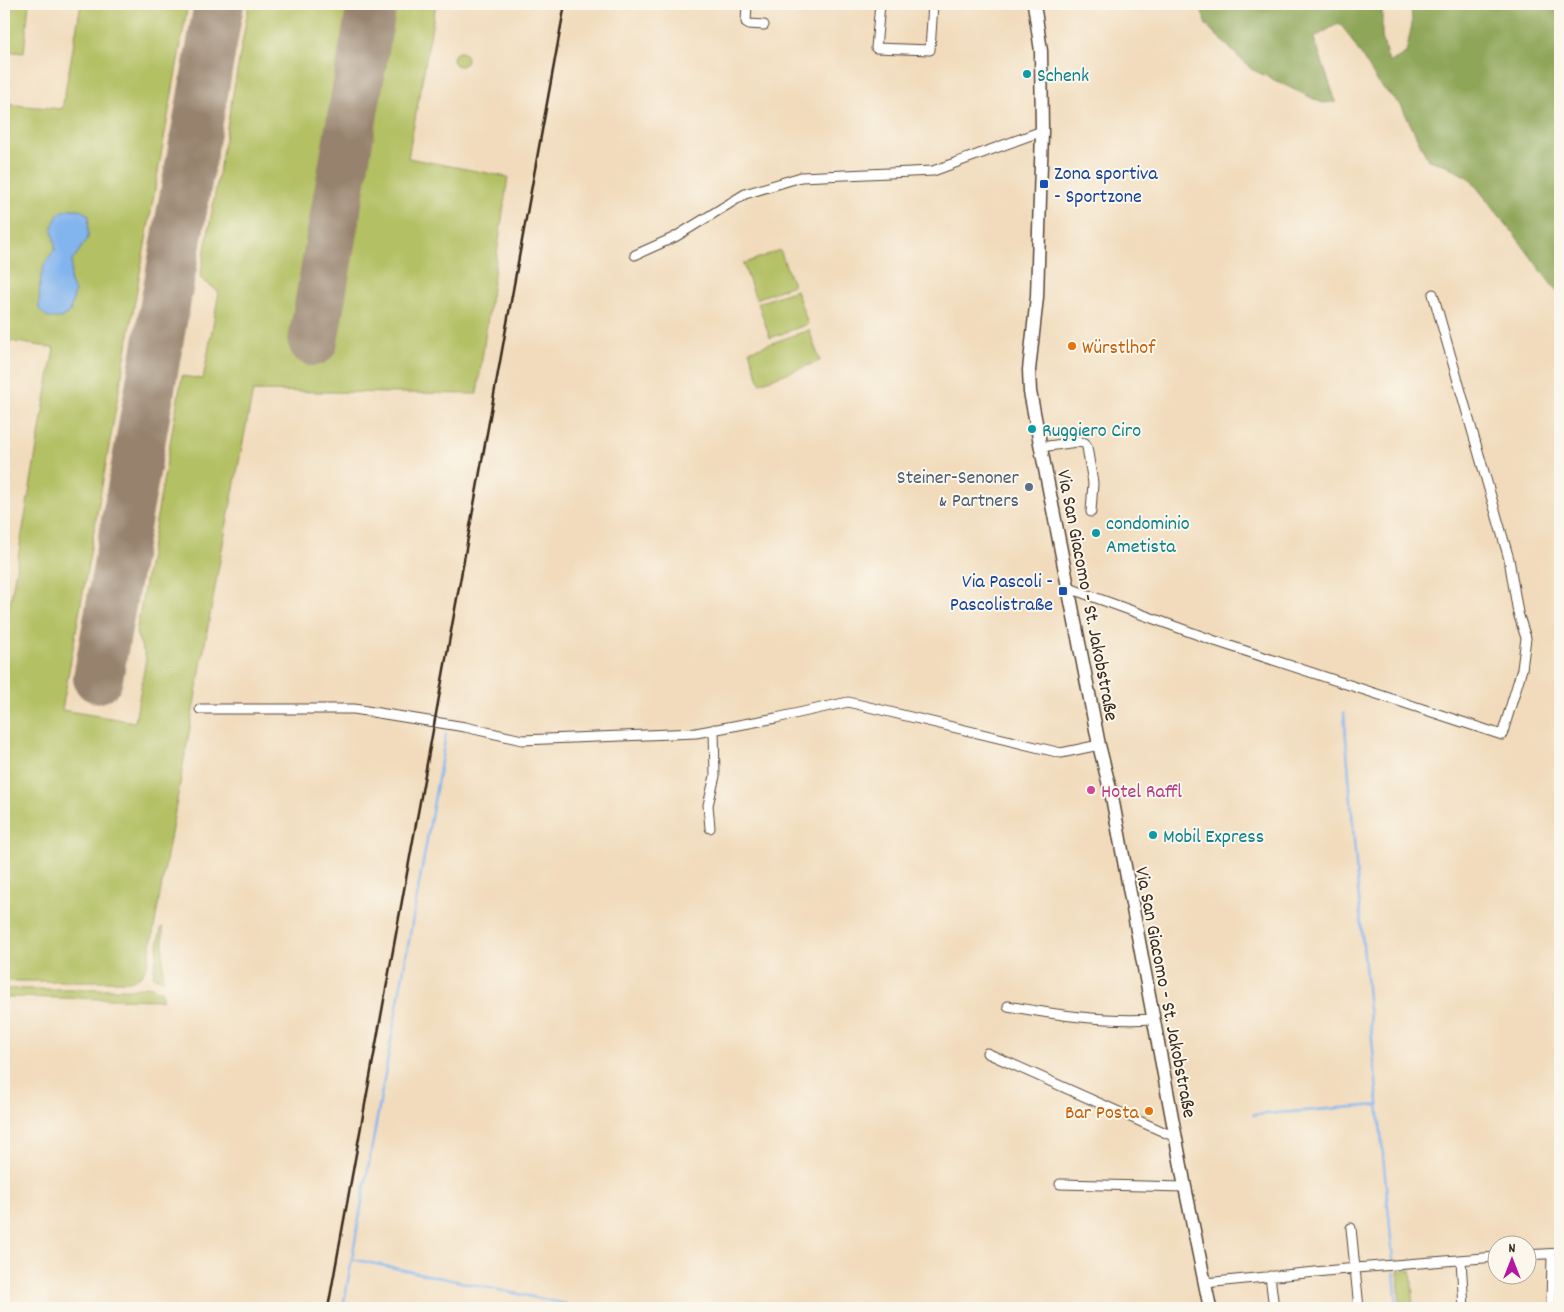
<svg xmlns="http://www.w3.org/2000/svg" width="1564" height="1312" font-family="Dekko,sans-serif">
<rect width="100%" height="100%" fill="#fbf7ec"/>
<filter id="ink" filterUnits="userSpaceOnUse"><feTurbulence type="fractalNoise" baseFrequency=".02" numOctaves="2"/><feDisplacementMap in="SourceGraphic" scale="10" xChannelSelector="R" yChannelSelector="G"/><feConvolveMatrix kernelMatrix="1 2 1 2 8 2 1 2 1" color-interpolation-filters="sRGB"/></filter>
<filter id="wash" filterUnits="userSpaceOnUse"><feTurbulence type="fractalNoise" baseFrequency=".0096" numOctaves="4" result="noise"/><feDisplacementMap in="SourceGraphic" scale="20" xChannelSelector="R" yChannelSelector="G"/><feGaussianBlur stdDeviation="1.12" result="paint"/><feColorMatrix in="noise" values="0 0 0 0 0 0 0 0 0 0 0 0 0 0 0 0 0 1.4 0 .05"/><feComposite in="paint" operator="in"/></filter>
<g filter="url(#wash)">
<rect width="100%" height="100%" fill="#f1dbbc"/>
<!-- green -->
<path fill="#b3c063" stroke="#777540" d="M4,4H29L24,53L4,51Z
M81,4H188L62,710L135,722L146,658L136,633L182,376L203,379L219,292L200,278L249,4H436L408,158L508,177L477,394L253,391L221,554L148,962L142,975L131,981H4V633H5L54,348L4,340V104L62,109Z
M453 59a7 7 0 1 1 14 0a7 7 0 1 1-14 0Z
M780,250L793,285L756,299L743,264Z
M796,290L808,324L770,338L758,303Z
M809,330L820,361L760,383L749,351Z
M163,927V980L153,976L161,928Z
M146,986L152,987L162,992V1000L4,997V989H135Z
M1411,1270L1414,1308H1400L1398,1271Z"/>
<!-- forest -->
<path fill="#8ea659" stroke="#64683c" d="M1200,4H1382V37L1389,63L1406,53L1412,24L1411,4H1560V296L1514,234L1470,179L1446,165L1428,160L1402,107L1379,84L1348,34L1339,23L1314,38L1336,102L1322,103L1251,69L1206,25Z"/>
<!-- water -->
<path fill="#82b4ee" stroke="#5e6f86" d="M69,209H78L89,215L88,238L72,261L70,282L75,292L70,312L61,318H48L39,309C39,289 39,264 55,250C55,230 47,234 59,213Z"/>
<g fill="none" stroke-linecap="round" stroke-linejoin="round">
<!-- stream -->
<path stroke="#82b4ee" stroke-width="2.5" d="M1344,713L1360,914L1393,1259
M1253,1115L1379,1105
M352,1259L566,1304L565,1308
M1394,1271L1397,1308
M343,1308L446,734"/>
<!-- runway -->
<path stroke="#96826d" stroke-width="50" d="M313,341L372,4
M98,678L219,4"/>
</g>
</g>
<g filter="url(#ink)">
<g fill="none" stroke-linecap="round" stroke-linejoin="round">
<defs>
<path id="street" d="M747,4L746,22L749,24L764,25
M880,4L876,48L930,50L933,4
M635,255L675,237L745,194L801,177L933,171L1042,131
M1041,447L1077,442L1085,443L1087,447L1093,483L1091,512
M1069,588L1215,641L1502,735L1522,669L1526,638L1518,613L1509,559L1433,294
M200,709H354L465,727L522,740L696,733L776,718L848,702L1061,753L1099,745
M710,828L708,805L715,776L714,729
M1008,1006C1056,1015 1105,1022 1154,1019
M987,1053L1175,1137
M1060,1184L1185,1187
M1351,1228L1359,1308
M1526,1255L1560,1253
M1461,1260L1464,1308
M1270,1276L1274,1308
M1205,1283L1356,1268L1496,1257
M1551,1308L1552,1254"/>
<path id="secondary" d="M1034,4L1041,51L1042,131L1037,297L1029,370L1030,392L1099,745L1112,797L1185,1187L1210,1308"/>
</defs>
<!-- street casing -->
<use href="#street" stroke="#564536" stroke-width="11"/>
<!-- secondary casing -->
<use href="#secondary" stroke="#564536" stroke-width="15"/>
<!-- street -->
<use href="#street" stroke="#fff" stroke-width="9"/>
<!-- secondary -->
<use href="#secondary" stroke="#fff" stroke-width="12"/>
<!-- rail -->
<path stroke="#3b2a1e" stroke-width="2.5" d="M328,1308L565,4"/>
</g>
</g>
<!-- markers -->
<g fill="#0f9aa8" stroke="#fbf7ec" stroke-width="2">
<circle cx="1027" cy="74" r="5"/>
<circle cx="1032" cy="429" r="5"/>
<circle cx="1096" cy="533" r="5"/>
<circle cx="1153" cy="835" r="5"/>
</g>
<g fill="#1a4fb4" stroke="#fbf7ec" stroke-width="2">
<rect x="1039" y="179" width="10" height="10" rx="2.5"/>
<rect x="1058" y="586" width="10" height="10" rx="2.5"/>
</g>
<g fill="#e8710a" stroke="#fbf7ec" stroke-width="2">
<circle cx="1072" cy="346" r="5"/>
<circle cx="1149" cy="1111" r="5"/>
</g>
<circle fill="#5c6f8a" stroke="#fbf7ec" stroke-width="2" cx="1029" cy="487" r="5"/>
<circle fill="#d1479c" stroke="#fbf7ec" stroke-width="2" cx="1091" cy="790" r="5"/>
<g text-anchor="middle" stroke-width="4" stroke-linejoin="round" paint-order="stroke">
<!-- culture labels -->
<g font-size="20" fill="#0d838f" stroke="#fbf7ec" text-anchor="start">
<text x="1037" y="81">Schenk</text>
<text x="1042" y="436">Ruggiero Ciro</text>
<text x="1106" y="529">condominio<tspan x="1106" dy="23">Ametista</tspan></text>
<text x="1163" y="842">Mobil Express</text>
</g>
<!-- transit labels -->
<g font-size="20" fill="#164399" stroke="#fbf7ec" text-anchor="start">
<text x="1054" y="179">Zona sportiva<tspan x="1054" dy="23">- Sportzone</tspan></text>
<text x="1053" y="587" text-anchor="end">Via Pascoli -<tspan x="1053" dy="23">Pascolistraße</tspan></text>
</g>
<!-- food labels -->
<g font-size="20" fill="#c56008" stroke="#fbf7ec" text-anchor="start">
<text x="1082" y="353">Würstlhof</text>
<text x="1139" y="1118" text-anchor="end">Bar Posta</text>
</g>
<!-- service labels -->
<g font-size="20" fill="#4e5e75" stroke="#fbf7ec" text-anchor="end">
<text x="1019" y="483">Steiner-Senoner<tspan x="1019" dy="23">&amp; Partners</tspan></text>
</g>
<!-- street labels -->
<g font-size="20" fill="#3b2a1e" stroke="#fbf7ec">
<text transform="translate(1089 595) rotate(79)" y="7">Via San Giacomo - St. Jakobstraße</text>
<text transform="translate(1167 992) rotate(79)" y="7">Via San Giacomo - St. Jakobstraße</text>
</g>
<!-- hotel labels -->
<g font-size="20" fill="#b23c85" stroke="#fbf7ec" text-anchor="start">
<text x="1101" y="797">Hotel Raffl</text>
</g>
</g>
<!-- margin -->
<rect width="1564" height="1312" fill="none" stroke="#fbf7ec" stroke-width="20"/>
<!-- north arrow -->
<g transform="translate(1512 1260)"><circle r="24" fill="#fbf7ec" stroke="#aea59a"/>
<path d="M0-4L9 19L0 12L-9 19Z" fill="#b5179e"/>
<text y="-8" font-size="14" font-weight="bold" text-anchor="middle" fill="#3b2a1e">N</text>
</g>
</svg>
